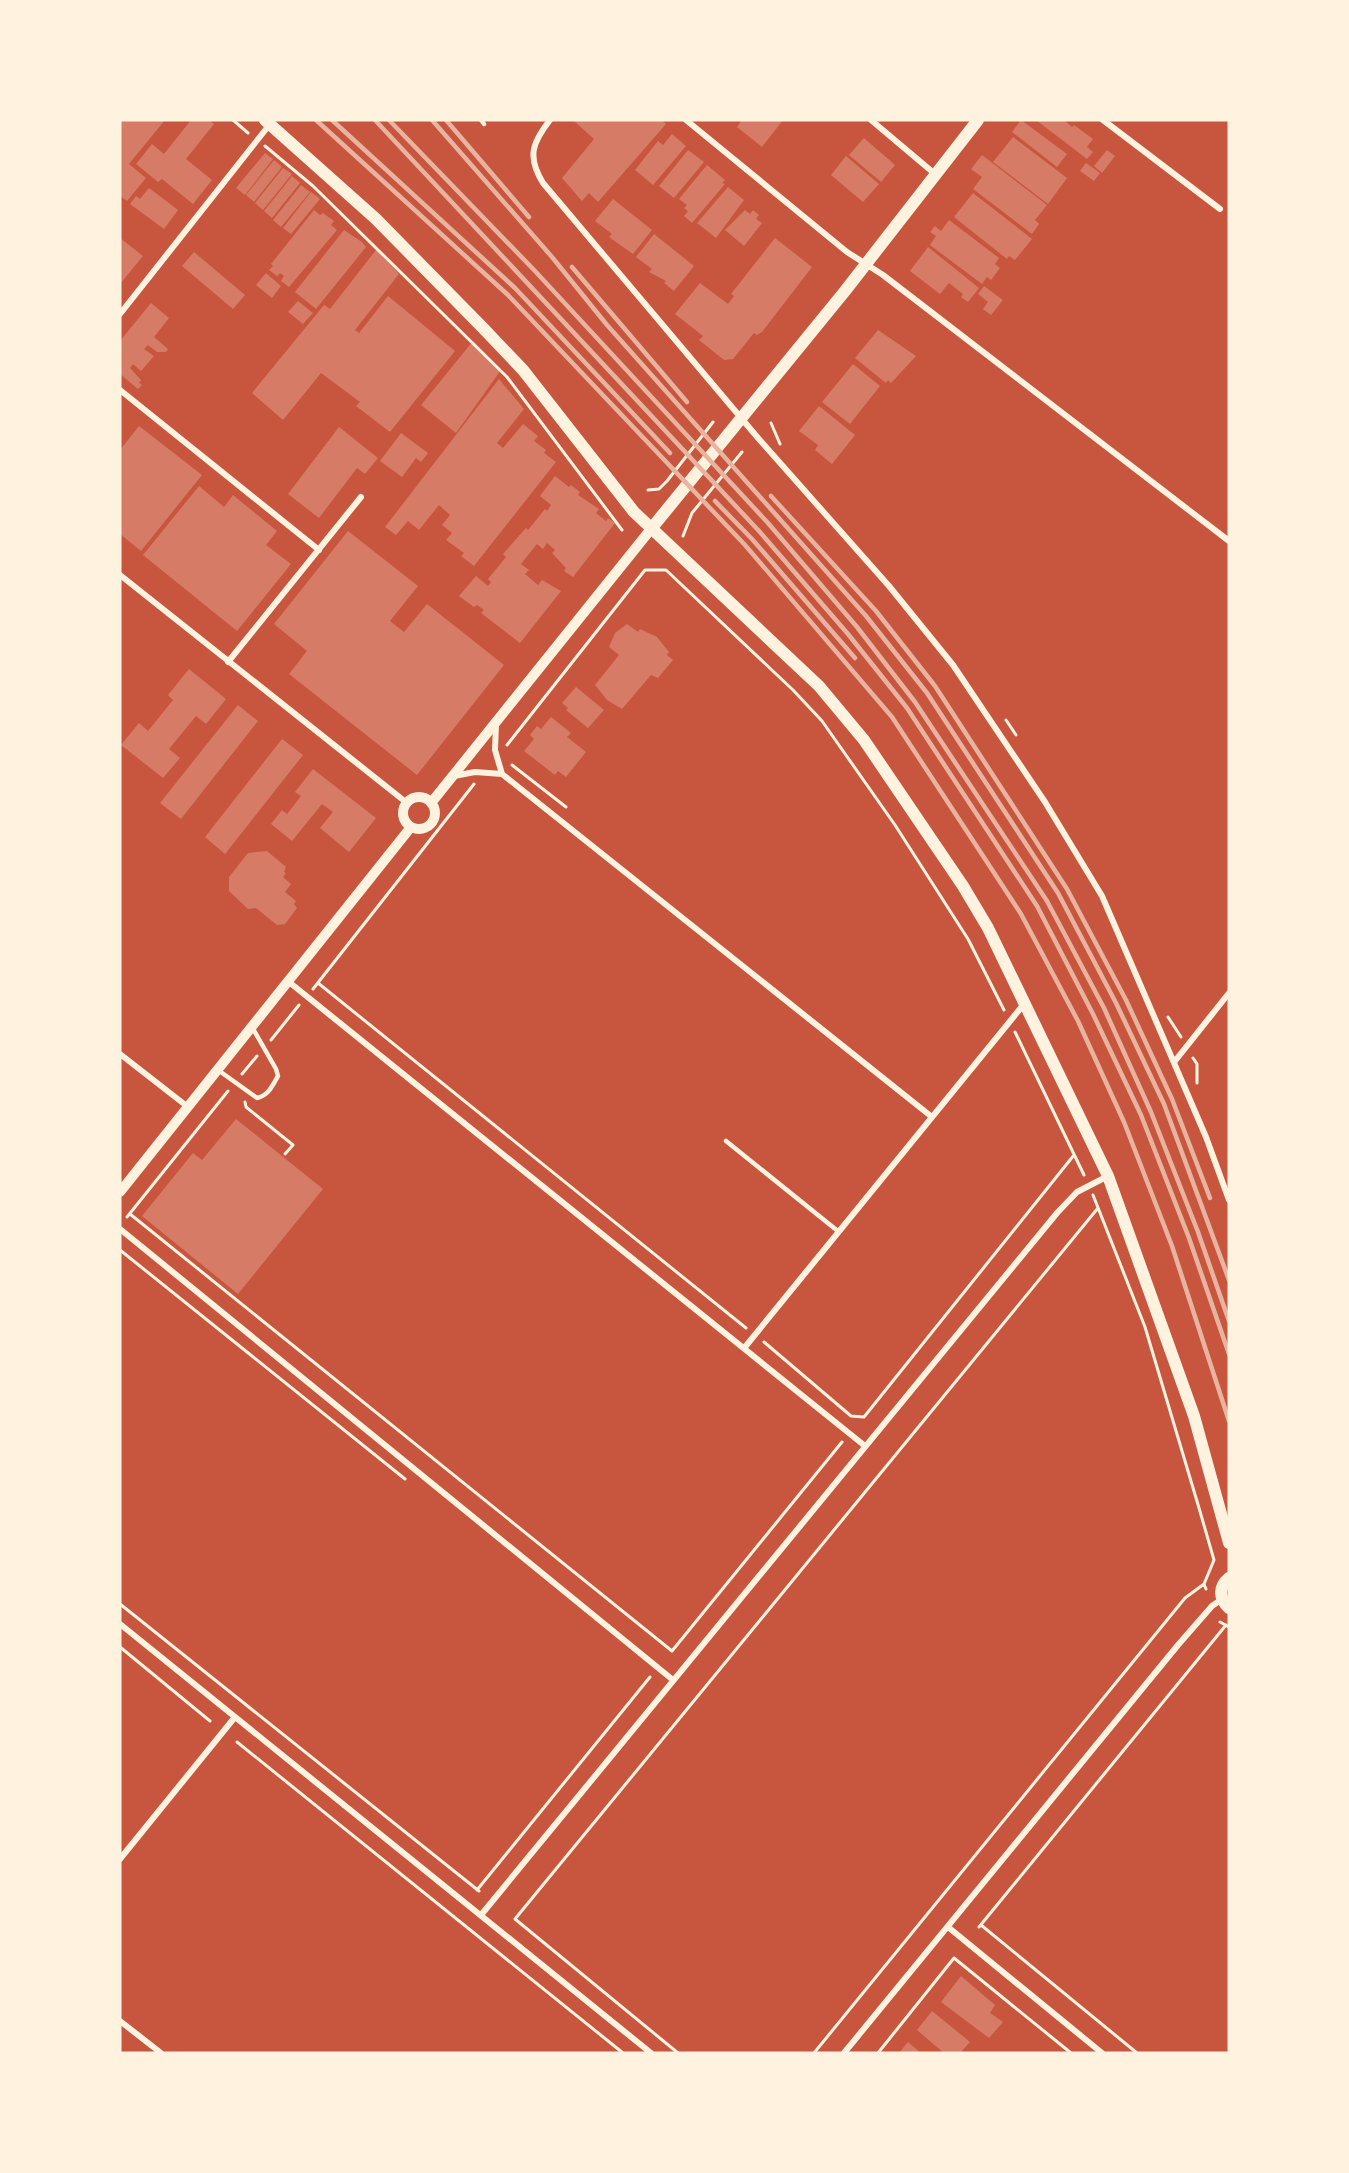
<svg xmlns="http://www.w3.org/2000/svg" width="1349" height="2173" font-family="Quicksand,sans-serif">
<rect width="100%" height="100%" fill="#c8553d"/>
<!-- building -->
<path fill="#d67c66" d="M120,120H165L129,164L146,178L127,201L120,196Z
M191,120H209L214,124L186,159L212,180L193,204L162,179L158,182L136,164L152,144L164,154Z
M573,120H662L666,124L598,202L589,193L582,201L562,178L594,139Z
M742,120H783L762,147L737,127Z
M1021,120L1067,154L1057,167L1012,132Z
M1036,120H1064L1072,127L1074,125L1093,139L1087,147L1093,152L1087,159Z
M672,134L686,146L653,185L635,170L658,141L663,145Z
M1013,137L1067,178L1048,204L993,162Z
M864,138L895,165L881,182L849,155Z
M688,150L704,162L674,198L659,186Z
M1107,150L1115,156L1102,173L1094,166Z
M265,153L273,159L245,195L236,188Z
M982,155L1047,205L1035,220L1039,224L1032,234L973,189L982,177L971,169Z
M846,156L879,184L863,202L831,175Z
M274,160L282,167L254,202L246,195Z
M1086,163L1100,173L1094,181L1080,171Z
M707,165L725,180L722,183L725,184L692,223L684,216L688,211L684,208L687,205L679,199Z
M283,168L292,174L263,210L255,203Z
M292,176L300,183L272,218L264,211Z
M301,185L310,192L281,227L273,220Z
M728,187L744,200L716,238L697,223Z
M149,188L178,210L164,229L130,204L136,196L140,199Z
M311,192L320,199L291,234L283,228Z
M973,193L1032,239L1015,260L1009,256L1007,259L954,217Z
M613,199L652,230L633,254L609,237L612,234L595,221Z
M314,210L320,215L323,213L334,221L331,225L337,230L289,287L281,281L284,276L280,273L277,276L269,270L273,266L271,264Z
M745,210L750,214L753,210L759,215L756,219L762,223L744,246L725,230Z
M949,220L999,258L995,264L1000,268L991,280L987,277L982,284L930,245L936,236L930,232L935,226L941,231Z
M344,230L362,242L366,247L316,309L295,292Z
M654,234L694,266L674,291L664,283L666,281L649,272L652,269L636,257Z
M120,238L143,256L120,284Z
M775,238L812,267L762,332L757,335L754,333L733,359L724,360L699,340L703,336L675,314L700,283L728,304L734,296L731,294Z
M928,247L979,288L968,302L961,297L963,294L949,283L940,294L910,271Z
M376,250L399,274L355,330L359,333L388,296L455,351L390,432L356,406L360,402L321,373L283,420L252,393L324,305L330,309Z
M194,252L245,295L233,309L182,266Z
M266,273L281,286L272,298L256,285Z
M984,286L1003,300L991,315L983,309L988,302L978,294Z
M298,301L313,313L303,324L288,312Z
M151,303L169,318L154,337L168,349L166,352H157L148,345L144,349L154,356L141,371L133,364L130,368L141,380L139,383L142,385L138,389L120,374V341Z
M878,330L916,356L891,383L888,380L886,383L855,358Z
M473,341L501,370L456,433L421,405Z
M853,364L880,386L850,424L822,402Z
M499,379L524,409L497,443L503,448L523,424L538,436L534,441L546,450L544,453L556,462L474,566L461,556L464,553L446,540L452,533L442,525L450,515L439,505L419,530L408,521L396,535L385,527Z
M819,406L855,435L832,464L815,450L818,445L799,431Z
M139,426L202,475L141,551L120,534V450Z
M339,427L378,458L365,474L357,468L319,518L288,494Z
M401,433L428,453L421,462L416,458L402,477L380,461Z
M555,476L569,487L571,485L580,492L578,495L599,509L596,513L606,521L608,518L615,523L573,577L564,571L566,568L552,553L555,550L547,543L543,549L537,544L521,564L529,570L525,574L538,585L542,580L561,591L520,643L481,613L484,610L477,605L474,607L459,596L476,576L488,586L491,582L488,579L506,557L503,554L526,528L528,530L545,509L547,511L551,505L540,496Z
M199,486L224,507L233,495L277,531L266,545L291,564L237,631L143,555Z
M348,531L418,586L390,621L404,632L427,604L504,665L417,775L289,674L307,651L274,624Z
M627,624L638,632L640,629L657,637L669,652L667,655L673,660L658,678L651,675L622,709L607,700L595,685L619,655L609,647L615,633Z
M189,669L226,699L206,724L196,716L169,749L180,758L163,778L121,745L139,723L148,731L173,700L168,695Z
M576,687L604,710L588,728L566,710L568,708L562,703Z
M238,705L258,721L181,819L160,803Z
M551,717L571,733L567,737L586,752L566,777L558,771L555,775L524,751L534,739L530,735L537,726L541,729Z
M282,739L303,755L225,854L205,837Z
M313,769L376,818L349,852L320,828L333,812L322,804L292,841L271,824L282,810L287,814L301,796L295,792Z
M267,851L286,867L284,872L286,873L283,877L291,884L285,892L296,901L294,904L297,908L285,924L277,925L256,908L248,909L229,891V877L248,853Z
M236,1119L323,1189L238,1294L142,1216L193,1153L202,1160Z
M961,1976L995,2005L990,2013L1003,2022L989,2038L941,2002Z
M932,2011L970,2042L960,2053H944L917,2030Z
M908,2042L921,2053H899Z"/>
<g fill="none" stroke-linecap="round" stroke-linejoin="round">
<!-- path -->
<path stroke="#fff3e0" stroke-width="3" d="M233,120L248,133
M265,146L313,186L507,377L622,530
M771,423L780,444
M648,490L659,489L667,481L713,422
M683,536L692,513L742,452
M1006,720L1016,735
M507,745L645,570H666L793,690L822,721L895,825L968,939L1004,1010
M512,765L566,807
M318,983L746,1328
M313,989L474,784
M1168,1017L1181,1037
M1015,1032L1084,1175
M271,1040L299,1005
M1193,1058L1197,1064V1083
M242,1074L257,1056
M245,1102L246,1107L293,1145L285,1154
M1093,1195L1145,1327L1199,1508L1214,1560L1204,1584L1206,1589
M130,1214L672,1651L842,1442
M127,1217L228,1091
M120,1250L405,1479
M764,1342L851,1416L864,1417L1074,1155
M120,1604L479,1891
M1220,1622L1229,1627
M120,1647L210,1721
M237,1742L623,2053
M477,1890L650,1677
M981,1925L1137,2053
M979,1927L1226,1625
M678,2053L515,1919L1098,1208
M814,2053L1185,1598L1204,1584
M878,2053L954,1958L1071,2053"/>
<!-- service -->
<path stroke="#fff3e0" stroke-width="4.5" d="M481,120L484,124
M218,1070L257,1098C269,1095 272,1086 278,1076L276,1069L252,1027
M726,1141L839,1232"/>
<!-- minor -->
<path stroke="#fff3e0" stroke-width="6" d="M550,120C532,143 527,157 543,183L758,438L889,586L953,665L1045,802L1102,896L1206,1137L1229,1200
M686,120L847,252L883,275L1229,541
M871,120L935,174
M1103,120L1220,209
M120,314L270,124
M120,390L319,550
M120,575L407,803
M228,662L361,497
M496,724L495,750L502,774
M454,776L475,772L502,774L932,1117
M289,982L865,1446
M120,1054L188,1107
M1175,1061L1229,993
M120,1229L673,1680
M745,1347L1024,1004
M120,1624L651,2053
M120,1859L235,1717
M481,1915L1057,1213L1077,1192L1108,1176
M948,1927L1102,2053
M120,2021L161,2053
M844,2053L1178,1645L1212,1606L1222,1599"/>
<!-- tertiary -->
<path stroke="#fff3e0" stroke-width="10" d="M403 813a16 16 0 1 1 32 0a16 16 0 1 1-32 0Z
M431,803L651,529
M120,1192L411,827"/>
<!-- secondary -->
<path stroke="#fff3e0" stroke-width="12" d="M265,120L376,219L484,329L523,370L634,512L819,686L864,740L963,886L988,928L1108,1176L1194,1416L1229,1543
M651,529L845,291L978,120
M1229,1578C1218,1587 1219,1599 1229,1608"/>
<!-- rail -->
<path stroke="#e9b49f" stroke-width="4.5" d="M316,120L508,295L745,545L892,717L1021,914L1078,1021L1124,1122L1172,1246L1229,1421
M332,120L515,288L670,453
M375,120L759,531L848,634L907,708L1037,906L1093,1014L1141,1115L1189,1238L1229,1354
M389,120L535,271L768,523L857,627L915,702L1047,901L1104,1008L1151,1112L1198,1232L1229,1321
M432,120L552,257L607,325L866,616L927,693L1058,893L1116,1003L1164,1104L1229,1280
M446,120L529,217
M572,267L687,402
M771,496L876,611L935,686L1067,889L1126,1000L1172,1099L1210,1198
M715,501L752,539L855,658"/>
</g>
<!-- border -->
<rect width="1349" height="2173" fill="none" stroke="#fff3e0" stroke-width="243"/>
</svg>
